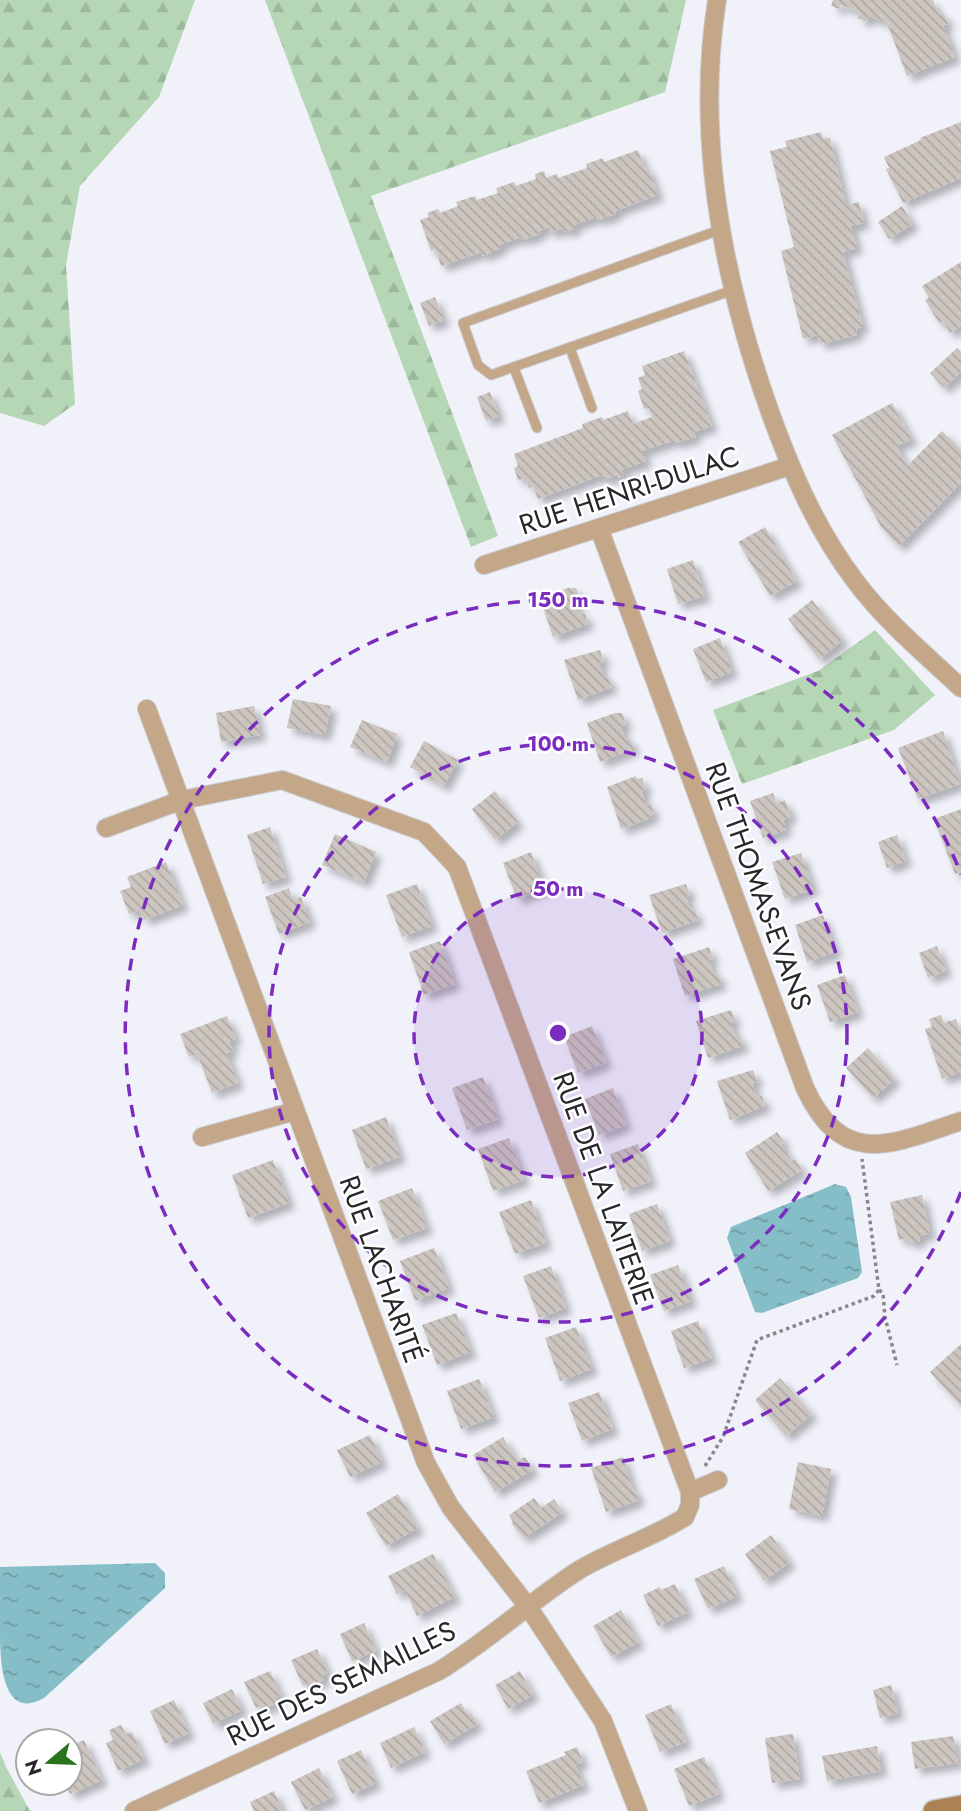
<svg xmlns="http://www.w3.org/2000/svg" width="961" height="1811" font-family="Jost,sans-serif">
<defs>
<pattern id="forest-firs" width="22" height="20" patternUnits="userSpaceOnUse" patternTransform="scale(1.75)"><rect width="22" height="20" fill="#b6d7b6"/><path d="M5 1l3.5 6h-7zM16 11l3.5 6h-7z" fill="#9cb99d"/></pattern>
<pattern id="water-ripples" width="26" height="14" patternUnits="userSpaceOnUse" patternTransform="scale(1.75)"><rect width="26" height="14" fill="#86bec8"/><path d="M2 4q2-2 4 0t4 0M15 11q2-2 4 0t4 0" fill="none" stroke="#6e9aa3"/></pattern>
<pattern id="building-back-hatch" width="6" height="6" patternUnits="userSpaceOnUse" patternTransform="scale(1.75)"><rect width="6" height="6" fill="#ccc5c0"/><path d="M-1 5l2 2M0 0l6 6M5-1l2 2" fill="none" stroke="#afa9a5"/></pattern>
<filter id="shadow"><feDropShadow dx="6" dy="6" stdDeviation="3.5" flood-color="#0004"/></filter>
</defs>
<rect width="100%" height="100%" fill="#f0f1f9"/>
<!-- forest -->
<path fill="url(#forest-firs)" d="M0,0H195L159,97L80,186L66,265L75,404L44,426L0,413Z
M265,0H686L665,92L371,196L498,536L471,547Z
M875,630L935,695L894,730L742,784L713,710L818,671Z
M0,1752L6,1767L30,1811H0Z"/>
<!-- water -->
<path fill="url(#water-ripples)" d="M835,1184L846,1187L851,1197L862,1272L858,1278L762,1313L755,1312L727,1238L731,1227Z
M155,1563L165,1573V1588L44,1698C0,1723 0,1655 0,1627C0,1607 0,1587 0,1567Z"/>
<!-- building -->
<path fill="url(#building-back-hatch)" filter="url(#shadow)" d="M833,0H933L939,15L944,13L948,24L943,25L955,57L907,76L887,23L869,16L867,22L858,18L860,12L841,5L839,9L831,6Z
M961,122V178L903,203L886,169L889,168L884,157L921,140L920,138Z
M821,132L823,139L830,138L846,205L859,202L864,223L851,226L857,248L843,252L863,327L856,329L857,335L820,344L818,335L803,339L781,251L794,247L770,151L787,147L785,141Z
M638,150L645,169L648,167L658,195L615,211L616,214L598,220L597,217L574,225L575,229L565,232L564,228L551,233L549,227L539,231L540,234L522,240L521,237L499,245L501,248L483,256L482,252L441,266L435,249L431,251L420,220L429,217L427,213L438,209L440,213L458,206L456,202L475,196L477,200L498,193L496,188L514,182L516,186L536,179L535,174L544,171L546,178L557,174L558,178L587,168L586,164L603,158L604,162Z
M902,206L913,224L889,239L878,222Z
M961,262V326L950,333L943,321L939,323L925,300L929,298L922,286Z
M435,297L444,320L429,326L420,303Z
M957,348L961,352V372L944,388L930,373Z
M684,351L712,426L694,432L696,437L676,443L675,440L642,451L646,461L621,470L624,476L618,478L617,475L604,480L602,475L538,499L533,486L529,488L525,478L518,480L514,468L518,466L514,454L583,428L582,424L602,417L603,420L628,411L633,424L652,417L649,408L644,409L638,391L642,389L638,378L645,375L642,366Z
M490,392L499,416L486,421L477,397Z
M892,403L912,439L897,446L907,466L942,431L961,450V483L899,546L881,527L832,435Z
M765,527L797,581L770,596L738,542Z
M693,560L705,596L678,604L667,569Z
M568,588H576L580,599L575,600L580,615L585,613L588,624L553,637L540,598Z
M812,600L843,640L819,659L788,619Z
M720,638L732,672L706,682L693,649Z
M600,650L604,662L599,663L605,678L608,677L612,687L578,700L564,660Z
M293,699L331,706L325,735L287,728Z
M254,706L260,735L221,742L216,713Z
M615,713H622L626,724L621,726L626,740L630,739L634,749L600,762L587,723Z
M362,720L397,734L387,762L350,747Z
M943,731L960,784L918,799L898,748Z
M424,741L458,760L444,786L410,767Z
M636,776L637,779L642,778L646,789L642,791L646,805L651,804L654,814L650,815L651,818L621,829L607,787Z
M495,791L518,822L495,840L472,809Z
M773,793L777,803L785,800L791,817L783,820L786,830L763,838L750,801Z
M961,809V872L955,874L934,819Z
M270,827L286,877L263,884L247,835Z
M335,834L376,852L364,882L322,865Z
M897,835L906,861L887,868L878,842Z
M531,852L544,889L517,899L503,863Z
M801,853L813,889L785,899L772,862Z
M166,862L183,905L144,920L140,910L129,914L120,891L131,887L127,877Z
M417,884L432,926L402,937L386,895Z
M686,884L690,895L686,897L691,911L695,910L698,920L662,933L649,895Z
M289,888L293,900L301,897L310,922L279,934L265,897Z
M823,915L836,952L807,962L795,925Z
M440,941L455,984L424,995L409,952Z
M937,946L946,971L928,978L919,953Z
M709,947L713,959L709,960L714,975L718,973L721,984L685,996L673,959Z
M845,975L858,1012L830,1022L817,985Z
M731,1010L735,1021L731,1022L736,1037L740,1036L743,1046L708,1058L696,1021Z
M941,1015L944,1023L956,1019L961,1034V1072L942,1079L925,1029L932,1027L929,1019Z
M227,1016L236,1039L229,1042L233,1051L226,1053L238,1083L212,1093L197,1054L189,1057L180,1034Z
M592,1026L606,1063L578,1073L564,1037Z
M868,1048L895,1079L873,1098L846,1068Z
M753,1070L757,1081L752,1083L757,1097L762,1096L765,1106L730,1120L717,1081Z
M483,1077L498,1119L467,1130L452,1088Z
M613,1088L626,1125L599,1135L585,1099Z
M386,1117L400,1157L366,1169L352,1130Z
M777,1132L784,1142L781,1144L792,1161L795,1159L802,1170L768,1191L745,1153Z
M509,1138L524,1180L493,1191L478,1149Z
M638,1144L651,1181L623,1191L610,1154Z
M273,1160L289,1203L248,1218L232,1175Z
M412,1188L427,1228L393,1240L378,1201Z
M922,1195L930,1234L919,1236L920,1241L909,1243L907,1238L899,1240L890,1202Z
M531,1200L546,1243L515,1254L499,1212Z
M657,1204L670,1241L642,1251L629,1214Z
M434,1248L449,1288L415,1301L400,1261Z
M678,1265L691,1301L664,1311L650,1275Z
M551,1266L566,1308L539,1318L523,1276Z
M456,1313L471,1352L437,1365L422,1325Z
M698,1321L712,1358L684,1368L671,1331Z
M576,1327L592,1369L560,1381L545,1338Z
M961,1344V1406L930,1372Z
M780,1378L812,1414L786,1436L755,1400Z
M479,1379L494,1417L461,1429L447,1391Z
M599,1392L613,1429L582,1441L568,1403Z
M370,1435L382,1462L350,1477L337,1450Z
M503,1437L517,1461L525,1457L533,1470L495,1492L473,1455Z
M623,1457L633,1490L635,1489L639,1500L606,1512L591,1468Z
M798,1462L831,1469L822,1516L789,1509Z
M398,1494L418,1528L386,1546L366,1513Z
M534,1498L541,1508L554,1499L563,1512L524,1538L511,1523L513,1522L509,1515Z
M771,1535L790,1562L764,1581L745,1554Z
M433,1554L455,1597L417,1616L405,1590L397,1594L388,1576Z
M724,1566L737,1596L708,1609L694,1579Z
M675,1584L688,1612L658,1626L643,1595L660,1587L661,1590Z
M621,1610L639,1642L611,1657L593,1626Z
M364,1623L376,1651L352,1661L340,1634Z
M317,1649L328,1673L322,1676L324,1680L311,1686L309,1683L303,1686L291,1660Z
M270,1671L281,1696L275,1698L277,1703L264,1709L262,1705L256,1708L244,1682Z
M520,1671L533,1695L508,1709L495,1685Z
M891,1685L898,1713L880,1718L873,1690Z
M232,1689L242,1710L213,1724L203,1703Z
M174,1700L189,1733L165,1744L150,1711Z
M461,1703L468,1715L471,1713L478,1724L444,1744L430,1721Z
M671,1704L686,1742L660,1752L645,1715Z
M121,1725L126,1734L132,1732L144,1759L118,1771L106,1743L113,1740L109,1730Z
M414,1727L425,1752L391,1768L380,1743Z
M793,1734L800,1779L772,1783L765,1738Z
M953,1736L958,1763L915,1769L911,1742Z
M84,1740L102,1780L70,1794L65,1783H70V1746Z
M877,1746L881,1771L827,1781L822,1756Z
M577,1747L583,1762L575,1765L584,1785L539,1803L526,1771L566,1755L564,1752Z
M361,1750L376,1783L352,1794L337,1761Z
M704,1757L719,1794L689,1806L674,1769Z
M319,1768L333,1797L305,1810L291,1782Z
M274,1791L283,1811H254L250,1802Z"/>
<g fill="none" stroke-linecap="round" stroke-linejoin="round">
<defs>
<path id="lane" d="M722,229L463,323L478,365L491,375L733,290
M570,348L592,408
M514,368L537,428"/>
<path id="street" d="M717,0C695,137 724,283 770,412C792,473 817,531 856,582C886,622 925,654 961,688
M599,528L805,1088C843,1170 892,1144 961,1121
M484,565L790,466
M147,709L426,1463L451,1508L529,1608L603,1721L638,1811
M106,828L182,800L282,780L424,832L457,867L690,1492V1505L685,1517C652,1538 613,1550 579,1570C531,1601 488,1641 439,1671L134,1811
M202,1137L295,1111
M690,1492L718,1480"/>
<path id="secondary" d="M934,1811L961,1806"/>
</defs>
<!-- lane casing -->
<use href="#lane" stroke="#cccdd4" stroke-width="11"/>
<!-- street casing -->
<use href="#street" stroke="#cccdd4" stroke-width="20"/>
<!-- secondary casing -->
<use href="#secondary" stroke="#cccdd4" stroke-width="24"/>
<!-- path -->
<path stroke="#87888d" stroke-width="3.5" stroke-dasharray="3.5 3.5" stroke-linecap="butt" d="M879,1290L883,1293L885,1317L897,1365
M705,1466L723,1437L757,1340L874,1296L879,1290L862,1159"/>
<!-- lane -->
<use href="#lane" stroke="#c3a788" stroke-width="9"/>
<!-- street -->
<use href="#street" stroke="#c3a788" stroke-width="18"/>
<!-- secondary -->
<use href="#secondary" stroke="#ab8252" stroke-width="21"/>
</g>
<!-- distance rings -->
<circle cx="558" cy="1033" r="144" fill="#7b2cbf" fill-opacity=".12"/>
<g fill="none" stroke="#7b2cbf" stroke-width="3.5" stroke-dasharray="12 9">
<circle cx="558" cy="1033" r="144"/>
<circle cx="558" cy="1033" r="289"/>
<path d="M961 1192A433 433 0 1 1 961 874"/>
</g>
<g text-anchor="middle" stroke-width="5" stroke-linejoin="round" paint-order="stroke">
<!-- street labels -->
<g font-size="28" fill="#28282b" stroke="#fff">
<text transform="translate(629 490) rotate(-18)" y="10">RUE HENRI-DULAC</text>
<text transform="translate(759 886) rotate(70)" y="10">RUE THOMAS-EVANS</text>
<text transform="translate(604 1188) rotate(70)" y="10">RUE DE LA LAITERIE</text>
<text transform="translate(382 1269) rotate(70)" y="10">RUE LACHARITÉ</text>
<text transform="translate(341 1683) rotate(-26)" y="10">RUE DES SEMAILLES</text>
</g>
</g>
<circle cx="558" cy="1033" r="10" fill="#7b2cbf" stroke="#fff" stroke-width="3.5"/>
<g font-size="21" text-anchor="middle" font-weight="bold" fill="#7b2cbf" stroke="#fff" stroke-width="5" stroke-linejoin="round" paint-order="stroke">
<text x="558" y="607">150 m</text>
<text x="558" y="751">100 m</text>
<text x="558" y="896">50 m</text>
</g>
<!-- north arrow -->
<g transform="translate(49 1762) rotate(251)"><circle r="33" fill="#ffffff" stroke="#a9a9aa" stroke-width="2"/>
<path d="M0-5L12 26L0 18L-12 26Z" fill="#29751b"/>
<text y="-10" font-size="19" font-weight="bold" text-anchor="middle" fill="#28282b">N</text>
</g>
</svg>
